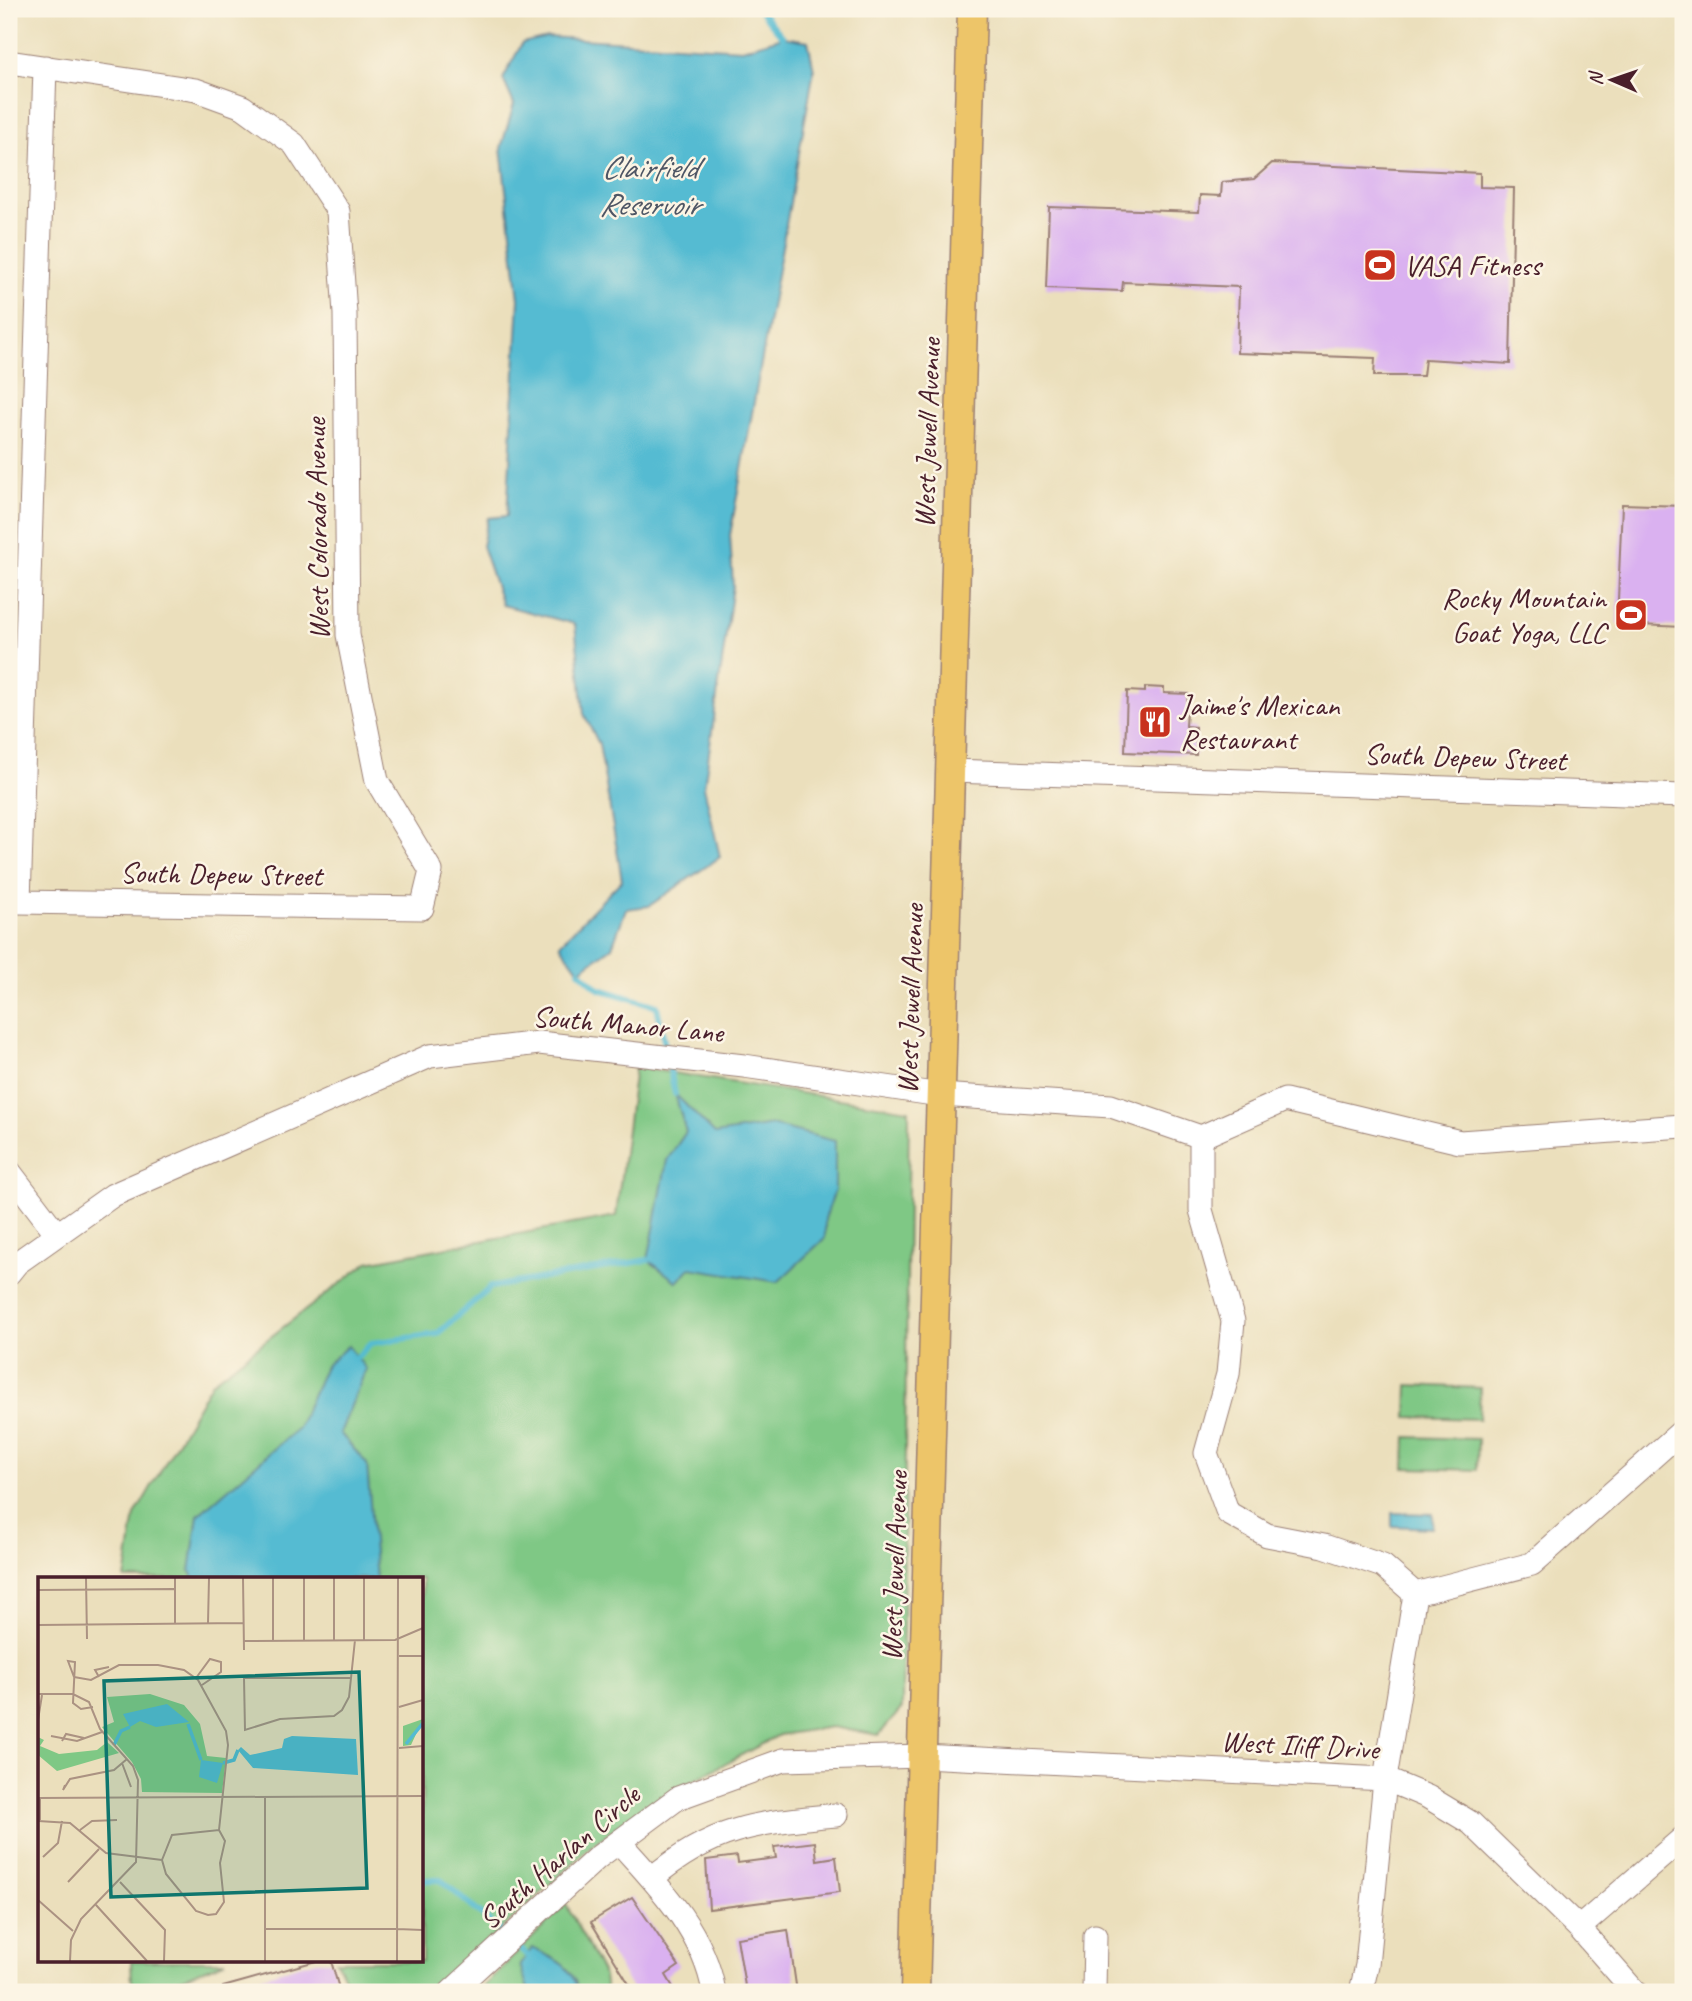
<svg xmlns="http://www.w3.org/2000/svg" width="1692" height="2001" font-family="Caveat,sans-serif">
<rect width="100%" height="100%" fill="#fcf5e5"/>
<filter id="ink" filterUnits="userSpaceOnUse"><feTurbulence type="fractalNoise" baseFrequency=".0143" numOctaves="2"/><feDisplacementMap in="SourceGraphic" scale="14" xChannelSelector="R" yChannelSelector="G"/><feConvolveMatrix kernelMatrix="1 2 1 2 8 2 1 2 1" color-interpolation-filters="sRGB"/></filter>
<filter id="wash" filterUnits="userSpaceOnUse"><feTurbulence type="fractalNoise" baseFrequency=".00686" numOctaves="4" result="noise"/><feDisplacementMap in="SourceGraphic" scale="28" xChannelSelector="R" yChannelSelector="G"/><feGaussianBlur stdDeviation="1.57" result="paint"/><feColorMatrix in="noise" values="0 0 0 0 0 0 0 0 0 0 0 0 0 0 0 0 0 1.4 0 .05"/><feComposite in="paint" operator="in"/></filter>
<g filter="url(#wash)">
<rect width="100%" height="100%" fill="#ebdfbc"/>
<!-- green -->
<path fill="#7fc885" stroke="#647458" stroke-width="2" d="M635,1067L909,1110L902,1708L879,1735L831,1727L779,1735L645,1806L590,1847L433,1992H351L336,1961H422V1579H125L135,1515L212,1382L368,1262L616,1216Z
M1408,1385L1480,1388L1479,1419L1407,1417Z
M1406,1437L1478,1439L1477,1470L1405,1468Z
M566,1904L604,1976L606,1992H482L481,1989Z
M131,1961H226L150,1991L132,1984Z"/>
<!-- water -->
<path fill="#54bbd2" stroke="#4f6d7e" stroke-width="2" d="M547,37L742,49L783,37L808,41L814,70L730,535L733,586L704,787L720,857L649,906L626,909L612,947L579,971L560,944L622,880L599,744L584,714L575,624L502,605L482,546L488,518L507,516L519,299L501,148L514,104L503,79L522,43Z
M675,1094L715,1134L772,1125L835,1141V1190L825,1219V1238L778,1282L690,1268L677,1282L648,1260L667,1160L686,1132Z
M348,1346L366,1369L340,1433L367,1464L376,1579H193L190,1571L198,1515L298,1428L325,1366Z
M1392,1513L1433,1514L1432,1528L1392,1526Z
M532,1948C554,1958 575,1967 578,1992H529L520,1965Z"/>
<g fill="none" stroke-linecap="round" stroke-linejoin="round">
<!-- stream -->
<path stroke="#54bbd2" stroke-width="6" d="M759,9L783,37
M579,971L599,989L657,1006L666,1051
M668,1061L675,1094
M355,1359L371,1343L437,1334L491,1287L648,1260
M422,1880H441L505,1935
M513,1942L533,1961"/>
</g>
<g id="blocks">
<!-- building -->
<path fill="#dab1f0" d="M1272,163L1480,173V187L1514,188L1510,364L1425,359L1423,376H1374L1375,358L1237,353L1239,287L1123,282L1122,291L1046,288L1049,207L1199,212L1200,195L1221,196L1222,182L1254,179Z
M1622,504L1683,506V627L1617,624Z
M1145,687L1164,688V693L1188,694L1186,726L1196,727V755L1125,752L1127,691L1145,692Z
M815,1842L817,1860L836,1857L840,1892L709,1909L706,1860L737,1856L738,1863L776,1858L774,1847Z
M632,1897L679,1966L666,1975L676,1992H634L591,1922Z
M788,1930L797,1992H746L737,1938Z
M316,1961H331L340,1992H224L223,1987Z"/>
</g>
</g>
<g filter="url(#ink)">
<use href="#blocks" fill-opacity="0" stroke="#9a7f74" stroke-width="2"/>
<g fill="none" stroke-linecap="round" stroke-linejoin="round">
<defs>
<path id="minor" d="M9,62L196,90L243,107L294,144L338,211L345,314L348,635L377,781L431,871L422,908L19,902L45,67
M951,771L1683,796
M9,1171L57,1234
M9,1273L17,1263L113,1195L430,1056L539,1043L744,1066L940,1095L1111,1106L1201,1137
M1415,1594L1383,1566L1324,1546L1267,1535L1228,1513L1206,1453L1228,1374L1233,1321L1201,1210V1137L1285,1100L1460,1142L1683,1126
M1415,1594L1532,1564L1683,1430
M619,1842C659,1886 704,1932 714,1992
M652,1878C714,1826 757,1823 836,1815
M1579,1928L1683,1838
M451,1992L597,1858L678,1798L783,1760L922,1756L1385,1779L1428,1797L1471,1823L1579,1928L1635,1992
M1094,1992L1095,1936
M1361,1992L1367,1965L1385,1779L1415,1594"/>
<path id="major" d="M915,1992L972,9"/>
</defs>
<!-- minor casing -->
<use href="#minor" stroke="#9a7f74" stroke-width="25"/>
<!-- major casing -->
<use href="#major" stroke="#9a7f74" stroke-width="31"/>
<!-- minor -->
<use href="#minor" stroke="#fff" stroke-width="23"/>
<!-- major -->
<use href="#major" stroke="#edc569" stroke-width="28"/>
</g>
</g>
<!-- icons -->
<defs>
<symbol id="stadium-square" viewBox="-11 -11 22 22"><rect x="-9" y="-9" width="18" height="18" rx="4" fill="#c8321e" stroke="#fcf5e5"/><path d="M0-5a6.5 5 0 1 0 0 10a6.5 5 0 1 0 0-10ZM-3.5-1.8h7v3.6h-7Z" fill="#fff"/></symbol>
<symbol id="restaurant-square" viewBox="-11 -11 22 22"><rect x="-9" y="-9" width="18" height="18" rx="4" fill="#c8321e" stroke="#fcf5e5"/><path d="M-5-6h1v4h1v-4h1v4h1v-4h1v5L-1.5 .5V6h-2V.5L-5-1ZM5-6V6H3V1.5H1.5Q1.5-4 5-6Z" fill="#fff"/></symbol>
</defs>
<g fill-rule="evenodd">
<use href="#stadium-square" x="1361" y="246" width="38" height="38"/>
<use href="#stadium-square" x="1612" y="596" width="38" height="38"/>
<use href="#restaurant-square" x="1136" y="703" width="38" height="38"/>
</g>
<g text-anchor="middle" stroke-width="5" stroke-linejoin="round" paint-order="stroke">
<!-- poi labels -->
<g font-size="30" fill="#4a1f2b" stroke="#fcf5e5" text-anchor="start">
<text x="1404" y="275">VASA Fitness</text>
<text x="1606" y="608" text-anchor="end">Rocky Mountain<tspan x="1606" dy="34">Goat Yoga, LLC</tspan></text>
<text x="1180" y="715">Jaime's Mexican<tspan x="1180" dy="34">Restaurant</tspan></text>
</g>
<!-- street labels -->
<g font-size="30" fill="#4a1f2b" stroke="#fcf5e5">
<text transform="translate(927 433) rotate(-88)" y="10">West Jewell Avenue</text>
<text transform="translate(317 529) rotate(-91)" y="10">West Colorado Avenue</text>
<text transform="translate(1465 757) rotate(2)" y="10">South Depew Street</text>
<text transform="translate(221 874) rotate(1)" y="10">South Depew Street</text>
<text transform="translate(910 999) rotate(-88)" y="10">West Jewell Avenue</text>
<text transform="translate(628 1024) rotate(5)" y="10">South Manor Lane</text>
<text transform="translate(894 1566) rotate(-88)" y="10">West Jewell Avenue</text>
<text transform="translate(1300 1745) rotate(3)" y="10">West Iliff Drive</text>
<text transform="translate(559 1857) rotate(-41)" y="10">South Harlan Circle</text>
</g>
<!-- water labels -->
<g font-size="32" font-style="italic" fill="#4e5665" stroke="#fcf5e5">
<text x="649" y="178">Clairfield<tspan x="649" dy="37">Reservoir</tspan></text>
</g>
</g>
<!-- overview -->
<g transform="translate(38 1577)">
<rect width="385" height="385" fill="#ebdfbc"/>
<path d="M112,117L146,128L162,147L169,179L188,181L184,216L104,215L103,202L94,185L64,150L76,145L69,120ZM385,142L373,168L365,169V149ZM0,160L6,163L2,169L21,177L59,173L69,165L81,176L19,194L0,178Z" fill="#7fc885"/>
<path d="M129,127L151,145L118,150L102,144L92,150L85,137ZM254,159L318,162L320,198L215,191L200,173L203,170L212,178L244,171L246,162ZM163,183L185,186L179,206L161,200Z" fill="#54bbd2"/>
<path fill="none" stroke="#54bbd2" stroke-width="3.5" d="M150,147L163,183M368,167L385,146M76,168L83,154L92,150M185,186L196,183L200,173"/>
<path fill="none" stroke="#ab9282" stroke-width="2" d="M48,1L49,62M137,1V47M205,1L206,73M266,1V63M296,1V63M326,1V63M0,13L136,12M170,46L171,1M0,48L205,46M205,64L357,63L385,51M235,64V1M361,79H385M36,100L53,103L81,88H120L146,93L160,103L188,154L190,168L181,253M36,100L30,84L37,85L35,126L43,132L55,130M61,100L57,93L71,90M158,101L172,82L183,85V95L164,108M313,101H206L207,153L242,142L296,139L304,133L311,120L317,63M0,117H35L51,125L62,152L95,189L100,203L98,285L43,342L33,363L32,384M361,130L385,123M0,143L4,118M13,159L39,164L64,155M24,164L28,157L46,161M361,171L385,169M84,186L93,210M27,208L25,213L32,202L76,193L89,182M227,220V384M0,221L385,219M2,221V243M0,244L32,246L68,276L124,283M42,253L54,244L79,243M181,253L187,264L182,286L186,325L178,337L170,338L158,334L128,297L124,283L134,258ZM5,280L20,266L24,244M30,305L61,272M82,305L127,353L126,384M0,323L35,354M58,328L109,384M227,352H358M359,352L385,353M359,384L360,1"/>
<path fill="#0f766e" fill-opacity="0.15" stroke="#0f766e" stroke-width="3.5" d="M321,95L329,311L73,320L66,104Z"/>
<rect width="385" height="385" fill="none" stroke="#4a1f2b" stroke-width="3.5"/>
</g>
<!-- margin -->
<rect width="1692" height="2001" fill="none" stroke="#fcf5e5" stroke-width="35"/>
<!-- north arrow -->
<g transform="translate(1612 80) rotate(272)" stroke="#fcf5e5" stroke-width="5" paint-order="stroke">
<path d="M0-5L12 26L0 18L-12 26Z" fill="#4a1f2b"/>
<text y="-10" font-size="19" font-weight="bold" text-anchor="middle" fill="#4a1f2b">N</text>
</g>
</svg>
